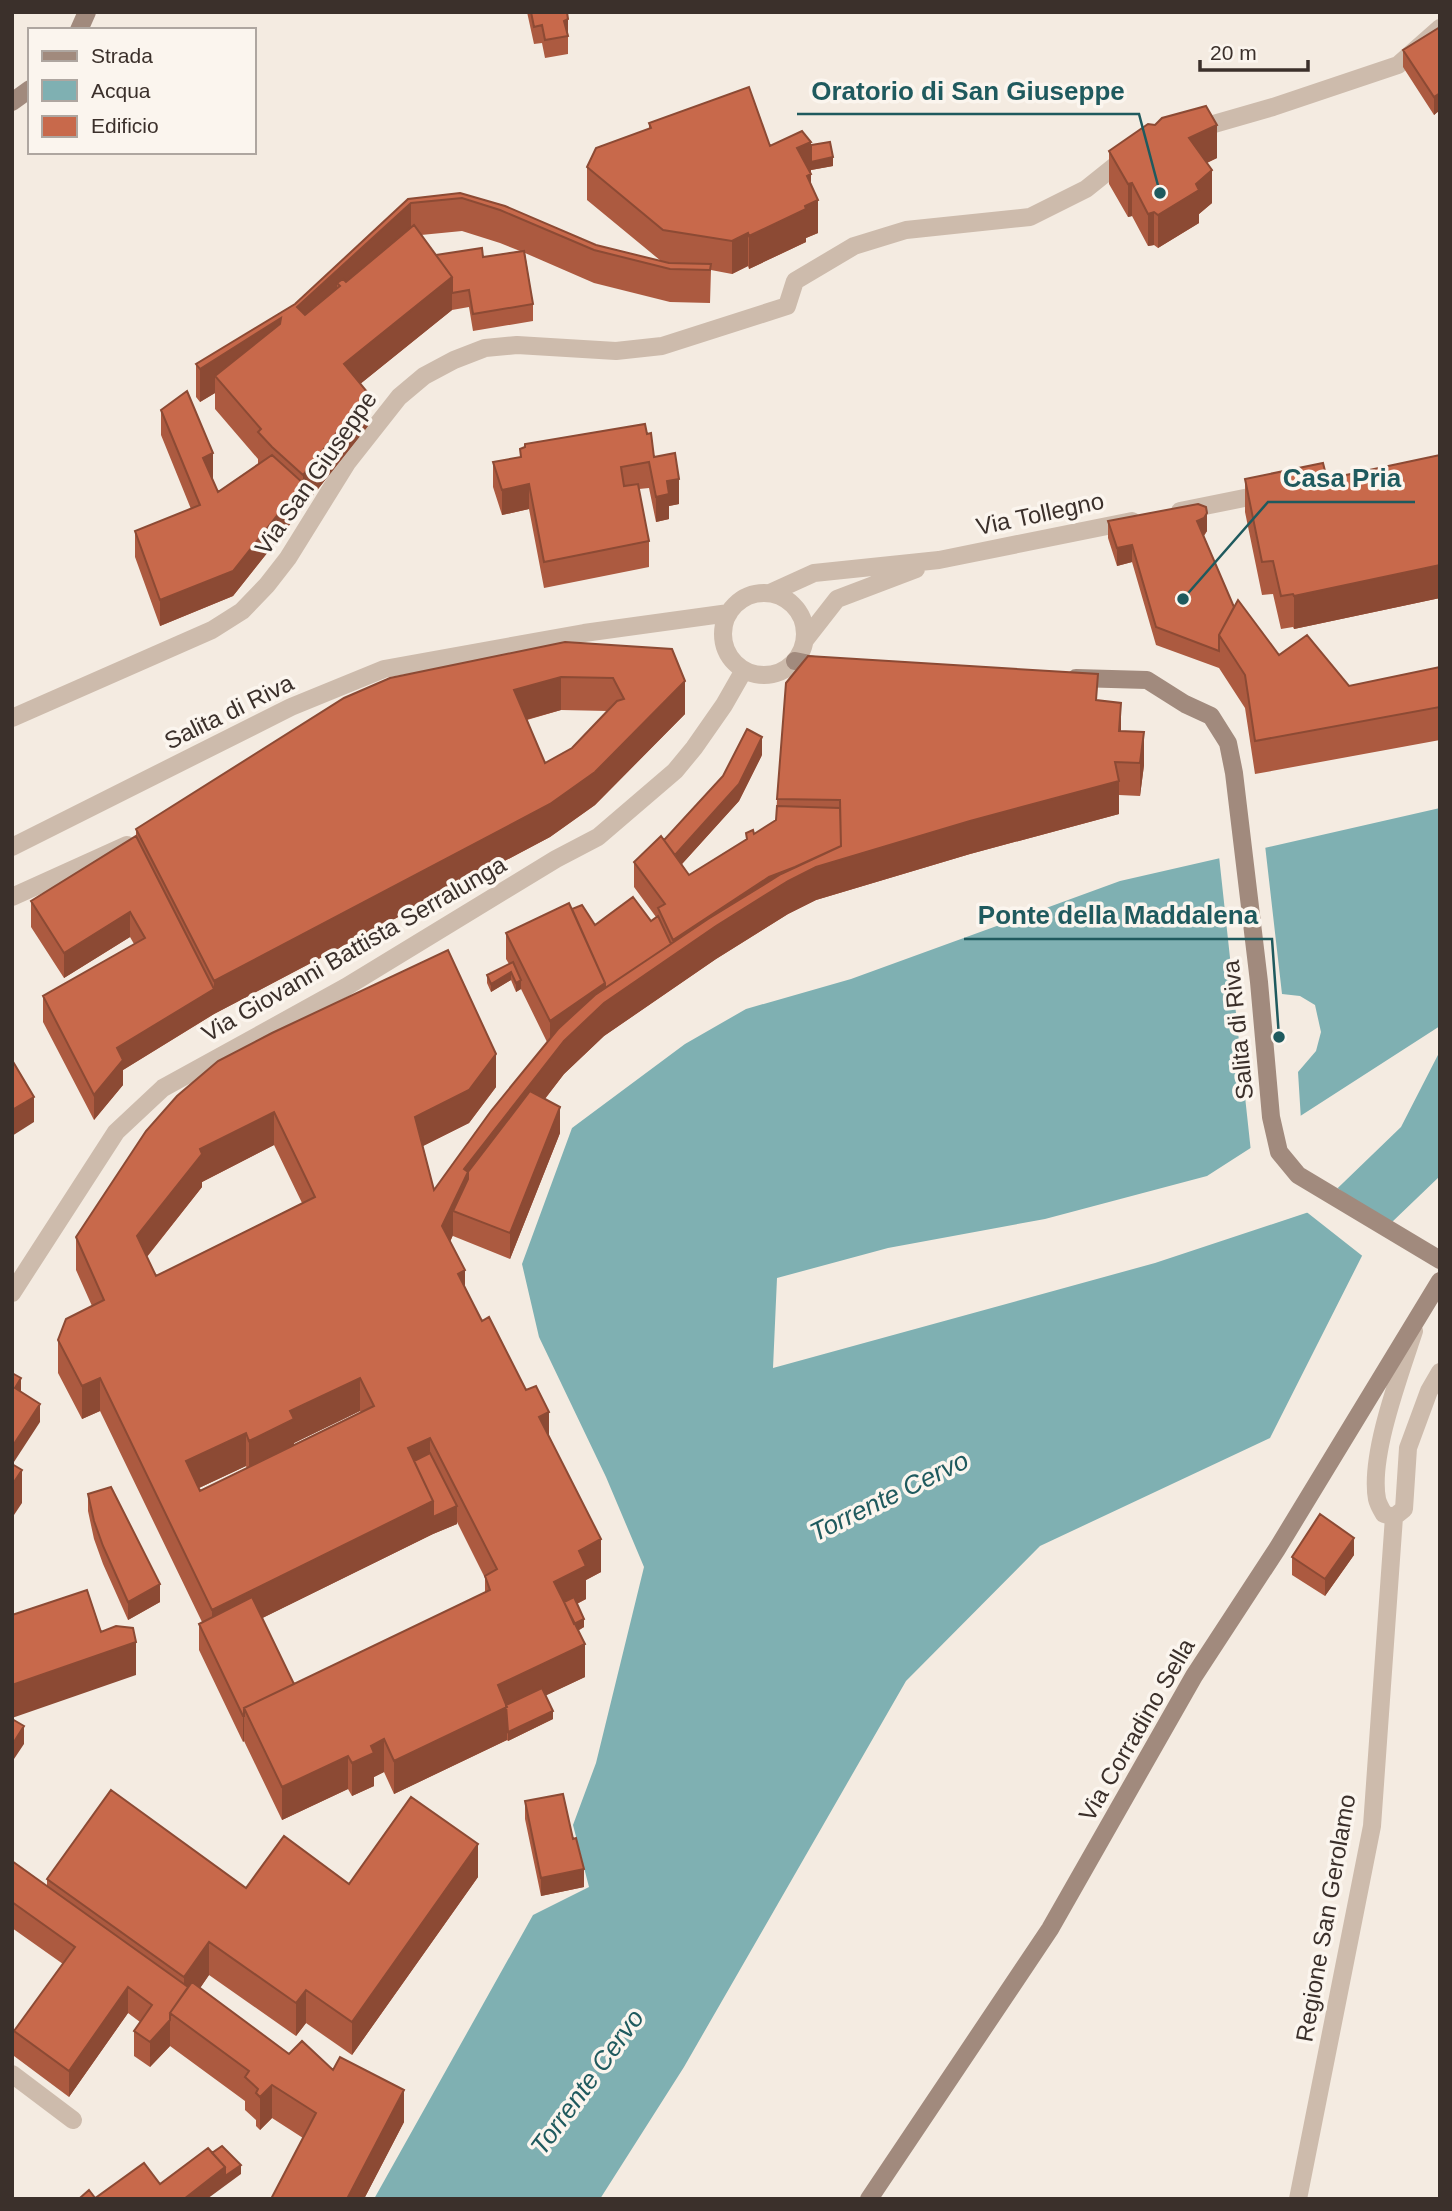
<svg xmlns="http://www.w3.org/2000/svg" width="1452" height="2211" font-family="Helvetica,sans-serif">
<rect width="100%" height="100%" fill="#f4ebe1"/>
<!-- water -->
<path fill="#7fb0b2" d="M1440,808V1026L1207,1176L1045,1219L888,1248L777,1278L773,1368L1155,1263L1315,1210L1401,1127L1440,1051V1176L1367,1246L1270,1438L1040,1546L906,1681L684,2067L600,2199H374L533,1915L589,1887L573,1825L596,1763L644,1567L606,1477L539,1337L522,1264L572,1128L685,1044L746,1009L851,979L1120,881Z"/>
<!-- pier -->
<path fill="#f4ebe1" d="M1265,845L1282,994L1300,996L1315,1005L1321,1032L1316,1051L1298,1072L1301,1120L1251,1152L1219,856Z
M1335,1186L1390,1229L1370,1248L1365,1258L1304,1210L1313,1207Z"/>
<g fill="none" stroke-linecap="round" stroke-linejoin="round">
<!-- service -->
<path stroke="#cdbbac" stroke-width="18" d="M12,2074L73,2120"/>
<!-- minor -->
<path stroke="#cdbbac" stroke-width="18" d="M1193,130L1273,107L1398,65L1440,28
M12,718L212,630L242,611L267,585L288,558L347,463L399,397L424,376L454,360L485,348L517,345L616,351L662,346L787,306L795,281L854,246L906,230L1030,217L1086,189L1126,157
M12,897L127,845
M1414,1331C1400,1374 1369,1456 1377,1499C1378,1504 1381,1509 1384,1514L1394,1517L1404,1509L1408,1448L1429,1391L1440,1372
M1298,2199L1372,1826L1394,1517"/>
<!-- tertiary -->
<path stroke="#cdbbac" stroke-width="18" d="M1180,511L1269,493
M723 634a41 41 0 1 1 82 0a41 41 0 1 1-82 0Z
M770,593L814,573L939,560L1132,521
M805,640L837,599L916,569
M12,847L291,707L384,669L584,633L729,613
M12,1293L116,1132L163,1088L346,987L556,859L598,837L675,771L694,748L724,705L744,670"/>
<!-- secondary -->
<path stroke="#a18a7d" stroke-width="18" d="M79,30L87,12
M12,102L30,89
M795,661L824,667
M1076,678L1147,680L1185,704L1211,716L1228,743L1234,773L1259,982L1271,1117L1279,1152L1298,1175L1440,1260
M869,2199L1050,1929L1194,1676L1277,1549L1440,1281"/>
</g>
<!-- wall -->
<path fill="#ac5a40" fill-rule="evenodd" d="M527,12H567L568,19V54L545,58L542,43L534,44Z
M1440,27V110L1434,115L1403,67V50Z
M649,123L770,146L811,145L833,166L811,170V183L818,233L806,238V242L749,269L748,266L732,274L711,270L710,303L670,302L594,283L525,253L533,304V321L473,331L469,307L452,310L360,384L368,426L233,596L160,626L135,557V531L191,509L161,435V410L213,478L212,479L218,492L258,464V459L215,409V393L200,402L196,397V364L295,304L408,199L460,193L596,245L661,261L587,200V167L649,129ZM462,231L500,243L520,251L483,257L436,255L421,235Z
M1109,151L1217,158L1207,163L1212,203L1199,214V223L1158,248L1154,245L1148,246L1132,216L1128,217L1109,184Z
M647,434L654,457L679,504L669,506V519L656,522L649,488L639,489L649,541V567L544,588L529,509L502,515L493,487V462L520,457V449Z
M1440,455V598L1294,629L1293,627L1281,629L1273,594L1262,595L1245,512V479H1327Z
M1108,521L1207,531L1204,536L1234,607L1279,655L1349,686L1440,667V740L1255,774L1245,708L1219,668L1156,645L1132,562L1117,566L1108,538Z
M565,642L685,714L595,805L550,837L214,1014L123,1070V1085L94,1120L43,1022V996L134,944L130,937L64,978L31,927V901L136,836V829ZM561,710L608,711L572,748L545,763L527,720Z
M1098,700L1144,765L1140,796L1119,795V814L970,854L816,900L788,914L716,959L604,1036L564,1074L545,1099L560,1133L510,1259L453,1236V1235L450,1242L465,1288L482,1321L549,1436L601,1572L586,1580V1599L577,1604L584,1627L578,1631L585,1677L546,1695L553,1719L508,1741L507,1740L394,1794L384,1772L374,1777V1786L352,1796L348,1789L282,1820L244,1741L243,1742L199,1650V1624L202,1622L100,1411L82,1419L58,1373V1340L92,1306L76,1270V1237L177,1096L496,1087L469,1123L423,1146L434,1190L547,1042L521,989L516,992L511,980L491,992L487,983V975L509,964L506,959V933L572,909L595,925L651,921L656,917L634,887V862L664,840L762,755L739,801L682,864L689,875L746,840V833L754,834L776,820L777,799ZM274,1145L302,1203L156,1276L147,1257L202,1187V1182ZM360,1411L361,1413L294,1445V1443ZM246,1466L247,1469L200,1491L199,1488ZM457,1522L485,1578V1593L294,1684L262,1618L433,1534L457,1524Z
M88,1494L160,1602L128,1620L103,1564L94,1539L88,1511Z
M1354,1555L1325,1596L1292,1575V1557Z
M525,1801L584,1887L541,1896L525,1819Z
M12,1861L47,1886V1879L246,1888L349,1884L478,1877L352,2055L306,2023L296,2036L209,1975L200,1988L289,2054L333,2070L404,2122L364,2199H271L303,2138L272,2118L260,2130L256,2126V2120L245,2110V2101L170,2046L150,2067L134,2056V2031L140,2022L128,2013L69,2097L14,2056V2031L63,1964L12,1928Z"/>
<!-- shaded-wall -->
<path fill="#8c4a34" d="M568,19V37L564,21Z
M1440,93V110L1434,115V97Z
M1217,125V158L1189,171V138Z
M811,142V162L833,157V166L811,170V203L818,200V233L806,238V242L749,269V236L797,148Z
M1212,170V203L1199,214V223L1158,248V215Z
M1132,183V216L1128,217V184Z
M411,203V236L340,286L337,283V303L297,340V307Z
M1154,212V245L1148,246V214Z
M748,233V266L732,274V241Z
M452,277V310L344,397V364Z
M281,318V351L215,376V393L200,402V369Z
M368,393V426L303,508V475Z
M213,453V478L203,483V458Z
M679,479V504L669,506V519L656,522V497L667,481Z
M303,483V508L233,596L160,626V600Z
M529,484V509L502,515V490Z
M1207,513V531L1204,535L1197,538V521Z
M1132,545V562L1117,566V548Z
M1440,565V598L1294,629V596Z
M561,677V710L514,723V690Z
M685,681V714L595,805L550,837L214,1014L123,1070V1085L94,1120V1095L117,1048L214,989V981Z
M1121,703V736L1119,764V731Z
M1144,732V765L1140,796V763Z
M762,737V755L739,801L672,875V858Z
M1119,781V814L970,854L816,900L788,914L716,959L604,1036L564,1074L468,1198L453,1211V1235L442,1259V1226L464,1169L550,1046V1021L605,983L673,956V940L769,877L841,851L970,821Z
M130,912V937L64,978V953Z
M511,972V980L491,992V984Z
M521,980V989L516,992V983Z
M496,1054V1087L469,1123L415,1150V1117Z
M34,1097V1122L12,1136V1110Z
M560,1107V1133L510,1259V1233Z
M274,1112V1145L202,1182V1187L137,1269V1236L200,1149Z
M465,1270V1303L458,1274Z
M21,1378V1396L15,1388Z
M100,1378V1411L82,1419V1386Z
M360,1378V1411L294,1443V1452L249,1474V1441L290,1411Z
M40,1404V1422L12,1465V1447Z
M549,1412V1445L539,1417Z
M246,1433V1466L186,1494V1461Z
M430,1438V1470L415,1478L408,1448Z
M22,1470V1503L12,1518V1485Z
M433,1501L457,1506V1524L433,1534L212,1643V1610Z
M1354,1538V1555L1325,1596V1579Z
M601,1539V1572L586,1580V1599L558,1613L554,1582L579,1551Z
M160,1584V1602L128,1620V1602Z
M584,1619V1627L565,1637V1628Z
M136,1642V1675L12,1718V1685Z
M585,1644V1677L507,1714V1740L394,1794V1761L498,1685Z
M553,1711V1719L508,1741V1732Z
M243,1716H244V1741L243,1742Z
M24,1726V1744L12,1762V1745Z
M384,1739V1772L374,1777V1786L352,1796V1763L371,1746Z
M348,1756V1789L282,1820V1787Z
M478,1844V1877L352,2055V2022Z
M584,1869V1887L541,1896V1878Z
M209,1942V1975L192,2000H184V1977Z
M128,1987V2013L69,2097V2071Z
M306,1990V2023L296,2036V2003Z
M170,2020V2046L150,2067V2042Z
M272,2085V2118L260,2130V2097Z
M404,2090V2122L364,2199H347Z
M241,2165V2174L207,2199H184L225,2167Z"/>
<!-- building -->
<path fill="#c8694b" stroke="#8c4a34" stroke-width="2" fill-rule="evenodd" d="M531,12H567L568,19L564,21L568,36L545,40L542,25L534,27Z
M1440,27V93L1434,97L1403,50Z
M749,87L770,146L802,131L811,142L797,148L811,174L807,176L818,200L805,206L806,209L749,236L748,233L732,241L663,230L587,167L596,148L651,128L649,123Z
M1206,106L1217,125L1189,138L1212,170L1196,184L1199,190L1158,215L1154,212L1148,214L1132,183L1128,184L1109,151L1148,124L1155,125L1162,118Z
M830,142L833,157L811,162V145Z
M460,193L505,206L596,245L669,263L711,264L710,270L670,269L594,250L500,210L462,198L411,203L297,307L305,315L340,286L337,283L343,279L346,282L414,225L452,277L344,364L368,393L303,475L272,447L258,432L261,429L215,376L280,324L281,318L200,369L196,364L295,304L408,199Z
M482,248L483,257L524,251L533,304L473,314L469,290L452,293V277L436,255Z
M187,391L213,453L203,458L218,492L272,455L303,483L233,571L160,600L135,531L200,505L161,410Z
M645,424L647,434L651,433L654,457L675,453L679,479L667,481L669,494L656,497L649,462L621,467L624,486L638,484L649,541L544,562L529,484L502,490L493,462L521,457L520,449L525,447V444Z
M1440,455V565L1294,596L1293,594L1281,596L1273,561L1262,562L1245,479L1323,463L1327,479Z
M1198,504L1206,507L1207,513L1204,518L1197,521L1234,607L1219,635V651L1156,627L1132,545L1117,548L1108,521Z
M1238,600L1279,655L1307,635L1349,686L1440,667V707L1255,741L1245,675L1219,635Z
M565,642L672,649L685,681L595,772L550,804L214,981L136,829L344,698L390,678ZM561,677L613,678L624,699L617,701L572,748L545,763L514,690Z
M808,656L1098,674L1096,700L1121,703L1119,731L1144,732L1140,763L1115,762L1119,781L970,821L816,867L788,881L716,926L604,1003L564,1041L464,1169L468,1172L442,1226L465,1270L458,1274L482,1321L489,1317L526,1390L536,1386L549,1412L539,1417L601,1539L579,1551L586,1566L554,1582L585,1644L498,1685L507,1707L394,1761L384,1739L371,1746L374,1753L352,1763L348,1756L282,1787L244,1708L490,1590L485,1576L497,1569L430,1438L408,1448L433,1501L212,1610L100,1378L82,1386L58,1340L66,1319L104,1300L76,1237L146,1131L177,1096L218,1061L272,1033L448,950L496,1054L469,1090L415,1117L434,1190L491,1111L558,1029L595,995L708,919L781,874L841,846L840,800L777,799L786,683ZM274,1112L315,1197L156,1276L137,1236L202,1154L200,1149ZM360,1378L374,1406L200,1491L186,1461L246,1433L249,1441L294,1419L290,1411Z
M747,729L762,737L739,784L675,855L664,840L723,776Z
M777,806L840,808L841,846L795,867L769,877L673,940L658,908L665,904L634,862L661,836L689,875L747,839L746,833L753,830L754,834L776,820Z
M136,836L214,989L117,1048L123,1060L94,1095L43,996L145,938L130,912L64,953L31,901Z
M633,897L651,921L658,916L671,944L605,988V983L572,909L582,905L595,925Z
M569,903L605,983L550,1021L506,933Z
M513,962L521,980L516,983L511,972L491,984L487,975Z
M12,1060L34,1097L12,1110Z
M530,1091L560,1107L510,1233L453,1211L468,1179V1172Z
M12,1373L21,1378L15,1388L40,1404L12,1447Z
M430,1453L457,1506L433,1517V1501L414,1461Z
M12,1464L22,1470L12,1485Z
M111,1487L160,1584L128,1602L103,1546L94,1521L88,1494Z
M1320,1514L1354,1538L1325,1579L1292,1557Z
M87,1590L101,1632L116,1626L133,1628L136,1642L12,1685V1615Z
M252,1597L294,1684L244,1708V1716H243L199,1624Z
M574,1597L584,1619L574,1624L564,1602Z
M542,1688L553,1711L508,1732L506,1705Z
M12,1719L24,1726L12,1745Z
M111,1790L246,1888L284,1836L349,1884L411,1797L478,1844L352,2022L306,1990L296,2003L209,1942L184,1977L47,1879Z
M563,1794L573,1839L576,1838L584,1869L541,1878L525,1801Z
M12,1861L188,1987L170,2013V2020L150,2042L134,2031L152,2005L128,1987L69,2071L14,2031L75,1947L12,1902Z
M192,1982L289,2054L302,2041L333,2070L340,2057L404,2090L347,2199H271L316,2113L272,2085L260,2097L256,2093L258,2089L245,2077L249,2071L170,2013Z
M222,2146L241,2165L225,2176V2167L212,2153Z
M208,2148L225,2167L184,2199H94L144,2163L160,2184Z
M89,2190L95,2198L83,2199L81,2197Z"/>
<g text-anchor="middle" stroke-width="7" stroke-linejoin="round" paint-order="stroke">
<!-- street labels -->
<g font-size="24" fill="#3b302b" stroke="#fbf5ee">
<text transform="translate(316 473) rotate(-55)" y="8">Via San Giuseppe</text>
<text transform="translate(1040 514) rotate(-12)" y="8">Via Tollegno</text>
<text transform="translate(229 712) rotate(-26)" y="8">Salita di Riva</text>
<text transform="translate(354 949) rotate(-30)" y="8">Via Giovanni Battista Serralunga</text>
<text transform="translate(1238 1030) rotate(-96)" y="8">Salita di Riva</text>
<text transform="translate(1137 1730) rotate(-60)" y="8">Via Corradino Sella</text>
<text transform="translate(1326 1918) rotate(-80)" y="8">Regione San Gerolamo</text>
</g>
<!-- water labels -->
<g font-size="26" font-style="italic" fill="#1f5a5e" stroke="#fbf5ee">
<text transform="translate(889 1496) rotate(-26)" y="9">Torrente Cervo</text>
<text transform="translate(587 2082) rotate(-54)" y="9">Torrente Cervo</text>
</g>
</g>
<!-- callouts -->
<path fill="none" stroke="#1f5a5e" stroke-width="2.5" d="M1160 193L1139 114H797M1183 599L1268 502H1415M1279 1037L1272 939H964"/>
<g fill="#1f5a5e" stroke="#fbf5ee" stroke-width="2.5">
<circle cx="1160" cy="193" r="7"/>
<circle cx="1183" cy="599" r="7"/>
<circle cx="1279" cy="1037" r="7"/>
</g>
<g font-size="26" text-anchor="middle" font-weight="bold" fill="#1f5a5e" stroke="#fbf5ee" stroke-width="7" stroke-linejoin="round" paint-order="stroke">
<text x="968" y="100">Oratorio di San Giuseppe</text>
<text x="1342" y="487">Casa Pria</text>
<text x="1118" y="924">Ponte della Maddalena</text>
</g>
<!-- border -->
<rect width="1452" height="2211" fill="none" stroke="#3b302b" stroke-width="28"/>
<!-- legend -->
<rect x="28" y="28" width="228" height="126" fill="#fbf5ee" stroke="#aea6a0" stroke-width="2"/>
<rect x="42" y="51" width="35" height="10" fill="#a18a7d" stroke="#aea6a0" stroke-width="2"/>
<text x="91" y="63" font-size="21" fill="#3b302b">Strada</text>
<rect x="42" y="80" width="35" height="21" fill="#7fb0b2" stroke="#aea6a0" stroke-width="2"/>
<text x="91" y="98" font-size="21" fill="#3b302b">Acqua</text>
<rect x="42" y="116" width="35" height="21" fill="#c8694b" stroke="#aea6a0" stroke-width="2"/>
<text x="91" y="133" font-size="21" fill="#3b302b">Edificio</text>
<!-- scale -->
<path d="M1200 60v10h108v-10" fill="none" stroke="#3b302b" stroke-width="3.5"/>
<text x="1210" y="60" font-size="21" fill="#3b302b" stroke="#fbf5ee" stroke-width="5" paint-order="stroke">20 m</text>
</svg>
